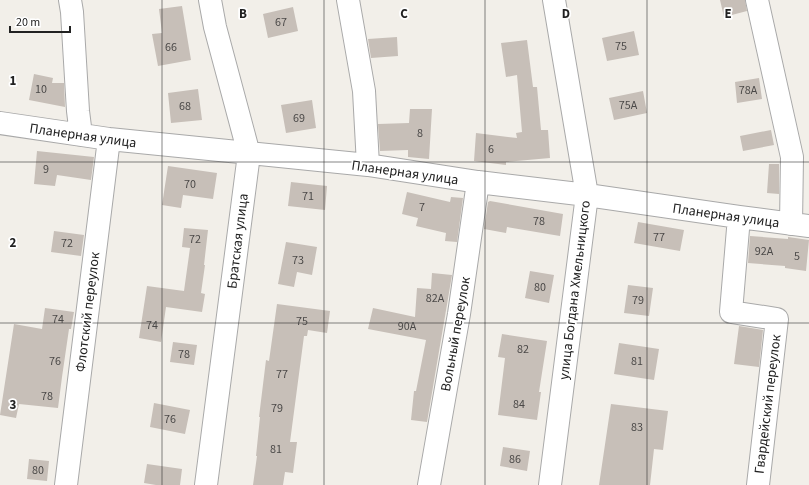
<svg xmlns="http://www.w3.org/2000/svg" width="809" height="485" font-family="'Source Sans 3',sans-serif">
<rect width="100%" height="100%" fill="#f2efe9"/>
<!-- building -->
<path fill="#c7bfb8" d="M720,0H745L747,11L724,17Z
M182,6L191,60L158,66L152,34L162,33L159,9Z
M293,7L298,31L268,38L263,14Z
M634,31L639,55L607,61L602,38Z
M397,37L398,56L371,58L368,39Z
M527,40L533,87H537L541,130H548L550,158L506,162V165L474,161L476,133L517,138L516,133L522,132L517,75L506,77L501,43Z
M34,74L53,78L52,83H64L65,107L29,100Z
M759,78L762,99L737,103L735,82Z
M198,89L202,120L171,123L168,93Z
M643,91L647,113L614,120L609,98Z
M312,100L316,128L286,133L281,105Z
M410,109H432L429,159L408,157V150L380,151L378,124L409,123Z
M771,130L774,145L743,151L740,136Z
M37,151L94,157L91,180L57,175L55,186L34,184Z
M769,164H779V194L767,193Z
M168,166L217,173L213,199L183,195L181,208L162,205Z
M291,182L327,186L325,210L288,206Z
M407,192L450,202L451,197L463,198L457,242L445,241L446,233L416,226L418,218L402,214Z
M490,201L563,214L560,236L507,227L506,233L484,229L488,202Z
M638,222L684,230L680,251L634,243Z
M184,228L208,230L204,265H205L201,293L205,294L202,312L166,307L161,342L139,338L147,286L184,291L190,248L182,247Z
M54,231L84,235L81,256L51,252Z
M750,236L788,239V237L809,240L806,271L785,268V266L748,263Z
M286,242L317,247L312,275L297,272L294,287L278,284Z
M530,271L554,275L549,303L525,298Z
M432,273L452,275L427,422L411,420L414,391H416L426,340L368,329L373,308L415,317L417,288L431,289Z
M628,285L653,288L649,316L624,313Z
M277,304L330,311L327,333L308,330L307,336H304L290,442H297L293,473L285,472L283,485H253L257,456H256L260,417H259L266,360L269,361Z
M45,308L74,312L71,329H69L62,377L58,408L19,404L16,418L0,415L14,324L42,329Z
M739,326L763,330L759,367L734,364Z
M502,334L547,341L539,392H541L537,420L498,415L505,358L498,357Z
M173,342L197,345L194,365L170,362Z
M619,343L659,349L654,380L614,374Z
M154,403L190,410L185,434L150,427Z
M611,404L668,411L663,450L654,449L650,485H599Z
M503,447L530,451L527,471L500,466Z
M29,459L49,461L47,481L27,479Z
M147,464L182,469L180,485H156L144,483Z"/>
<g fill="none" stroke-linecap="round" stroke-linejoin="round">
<defs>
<path id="street" d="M70,0L72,12L78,111L81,135
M348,0L364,91L368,165
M757,0L792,157L791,224
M0,123L109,139L368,165L478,182L587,195L739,217L809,226
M739,217L731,312L777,319L758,485
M66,485L109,139
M206,485L249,154L215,27L210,0
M429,485L459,314L478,182
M550,485L587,195L554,0"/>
</defs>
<!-- street casing -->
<use href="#street" stroke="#a9a9a9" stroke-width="24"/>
<!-- street -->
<use href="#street" stroke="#fff" stroke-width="22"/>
</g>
<!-- grid -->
<path fill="none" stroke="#222" stroke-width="1" stroke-opacity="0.55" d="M162,0V485M324,0V485M485,0V485M647,0V485M0,162H809M0,323H809"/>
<g text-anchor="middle" stroke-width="3.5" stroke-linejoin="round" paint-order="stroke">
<!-- number labels -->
<g font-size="12" fill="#4b4948">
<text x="281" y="26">67</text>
<text x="621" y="50">75</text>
<text x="171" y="51">66</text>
<text x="41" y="93">10</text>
<text x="748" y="94">78А</text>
<text x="628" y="109">75А</text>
<text x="185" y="110">68</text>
<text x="299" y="122">69</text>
<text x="420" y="137">8</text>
<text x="491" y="153">6</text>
<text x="46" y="173">9</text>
<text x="190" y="188">70</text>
<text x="308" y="200">71</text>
<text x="422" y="211">7</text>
<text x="539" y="225">78</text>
<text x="659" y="241">77</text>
<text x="195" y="243">72</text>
<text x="67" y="247">72</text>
<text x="764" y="255">92А</text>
<text x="797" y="260">5</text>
<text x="298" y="264">73</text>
<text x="540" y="291">80</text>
<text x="435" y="302">82А</text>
<text x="638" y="304">79</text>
<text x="58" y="323">74</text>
<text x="302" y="325">75</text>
<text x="152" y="329">74</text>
<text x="407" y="330">90А</text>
<text x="523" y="353">82</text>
<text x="184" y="358">78</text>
<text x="55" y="365">76</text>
<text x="637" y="365">81</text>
<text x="282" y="378">77</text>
<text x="47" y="400">78</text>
<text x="519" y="408">84</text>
<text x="277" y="412">79</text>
<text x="170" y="423">76</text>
<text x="637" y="431">83</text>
<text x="276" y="453">81</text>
<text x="515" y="463">86</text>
<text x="38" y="474">80</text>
</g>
<!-- street labels -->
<g font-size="14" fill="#222" stroke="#fff">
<text transform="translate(83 135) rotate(8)" y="5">Планерная улица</text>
<text transform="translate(405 172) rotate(8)" y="5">Планерная улица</text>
<text transform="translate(726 215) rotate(8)" y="5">Планерная улица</text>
<text transform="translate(237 241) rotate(-83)" y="5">Братская улица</text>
<text transform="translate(574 290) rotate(-83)" y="5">улица Богдана Хмельницкого</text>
<text transform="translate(87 312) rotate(-83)" y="5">Флотский переулок</text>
<text transform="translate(455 334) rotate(-80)" y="5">Вольный переулок</text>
<text transform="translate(767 404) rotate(-83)" y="5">Гвардейский переулок</text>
</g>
</g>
<g font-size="13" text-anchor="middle" font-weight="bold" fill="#222" stroke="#fff" stroke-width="3.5" stroke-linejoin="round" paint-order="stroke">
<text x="243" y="18">B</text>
<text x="404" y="18">C</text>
<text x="566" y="18">D</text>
<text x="728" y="18">E</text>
<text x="13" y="85">1</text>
<text x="13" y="247">2</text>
<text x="13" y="409">3</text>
</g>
<!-- scale -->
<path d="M10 26v6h60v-6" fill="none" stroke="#222222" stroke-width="2"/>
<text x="16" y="26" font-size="12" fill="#222222" stroke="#ffffff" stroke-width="3" paint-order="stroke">20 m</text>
</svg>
